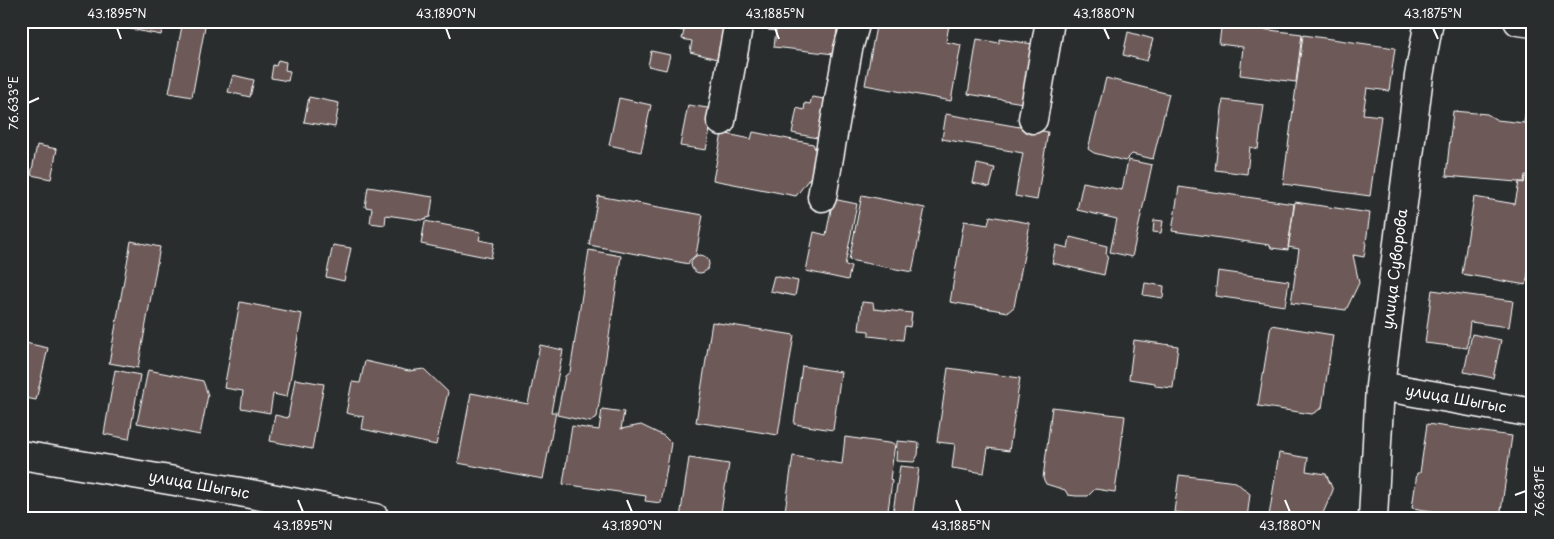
<svg xmlns="http://www.w3.org/2000/svg" width="1554" height="539" font-family="'Playpen Sans',sans-serif">
<rect width="100%" height="100%" fill="#2a2d2e"/>
<filter id="ink" filterUnits="userSpaceOnUse"><feTurbulence type="fractalNoise" baseFrequency=".02" numOctaves="2"/><feDisplacementMap in="SourceGraphic" scale="10" xChannelSelector="R" yChannelSelector="G"/><feConvolveMatrix kernelMatrix="1 2 1 2 8 2 1 2 1" color-interpolation-filters="sRGB"/></filter>
<g filter="url(#ink)">
<!-- building -->
<path fill="#6d5a59" stroke="#fff" d="M66,21H110L109,29L66,25Z
M132,21H164L161,35L130,29Z
M183,21H206L192,97L169,93Z
M640,21H728L725,41L720,43L717,59L690,52L692,41L682,39L684,31Z
M769,21H838L834,54L774,47L776,31L768,30Z
M877,21H928L949,25L946,42L961,45L951,101L865,85Z
M1222,21H1257L1261,29L1302,34L1296,82L1240,75L1243,47L1219,44Z
M1128,32L1153,39L1147,61L1123,55Z
M1303,35L1395,48L1389,91L1367,88L1363,114L1381,116L1370,196L1283,184Z
M977,39L999,43V39L1033,44L1023,103L968,94Z
M651,51L670,55L666,70L648,66Z
M278,60L286,62L285,70L290,71L288,81L271,78L273,65L276,66Z
M233,75L254,80L250,97L228,92Z
M1531,75H1533V176L1525,175L1524,182H1517L1446,176L1453,111L1487,114L1497,120L1524,123Z
M1106,78L1169,94L1153,159L1132,154L1125,161L1094,153L1088,149Z
M309,97L339,103L335,127L304,122Z
M812,97L825,99L823,110L827,111L822,139L792,133L797,108L804,110L805,103L810,104Z
M619,98L651,105L641,152L609,145Z
M1223,100L1264,105L1258,149L1250,147L1247,174L1215,170Z
M688,105L714,109L706,150L680,146Z
M946,114L1048,132L1037,200L1015,196L1023,153L942,139Z
M753,132L813,144L821,163L796,196L713,180L722,133L751,139Z
M37,145L57,149L51,179L31,175Z
M1128,160L1152,165L1132,257L1110,252L1117,219L1077,210L1083,182L1122,190Z
M977,164L995,168L990,187L973,183Z
M1525,177L1533,178V246L1526,285L1462,274L1474,197L1515,204L1519,182L1524,183Z
M368,187L433,197L430,217L421,220L386,215L385,225L370,223L372,208L365,207Z
M1179,187L1294,204L1288,250L1271,248L1270,245L1172,231Z
M862,195L925,208L912,272L849,260Z
M598,196L703,215L696,255L689,261V264L589,245Z
M833,199L857,204L845,265L851,266L848,280L806,271L814,232L826,235Z
M1295,202L1370,213L1364,257L1353,255L1359,283L1346,310L1291,303L1299,249L1288,247Z
M990,216L1029,223V229L1014,307L1008,312L950,302L964,221L988,225Z
M1154,220L1163,221L1161,233L1153,232Z
M425,221L481,232L479,240L494,243L491,258L421,244Z
M1070,237L1107,246L1106,254L1108,255L1104,275L1052,263L1056,245L1068,248Z
M131,241L160,247L138,368L109,363Z
M333,245L351,248L344,281L326,277Z
M589,250L621,256L597,417L590,422L557,415L565,376L570,372Z
M691 264a9 9 0 1 1 18 0a9 9 0 1 1-18 0Z
M1218,271L1289,281L1285,306L1215,296Z
M774,276L798,281L795,296L770,291Z
M1145,283L1164,286L1163,298L1143,295Z
M1432,290L1513,301L1509,327L1470,322L1467,348L1425,343Z
M240,302L302,314L287,397L273,394L270,413L241,408L243,391L224,388Z
M862,302L873,303L874,309L912,313L910,327L905,326L903,340L869,336V331L859,330Z
M712,322L794,335L778,435L696,422Z
M1271,325L1333,335L1322,408L1312,414L1258,406Z
M1472,334L1501,340L1493,378L1464,372Z
M1134,340L1178,346L1173,388L1155,386V383L1129,379Z
M21,342L48,348L36,400L21,397Z
M540,345L563,350L551,412H556L543,479L458,463L471,393L528,404Z
M365,361L409,371L424,369L448,392L436,445L362,429L364,417L346,413L352,382L360,383Z
M802,366L841,372L833,430L794,424Z
M948,368L1020,378L1009,451L988,448L984,473L952,468L955,444L937,442Z
M115,370L140,375L129,439L104,434Z
M148,370L203,381L208,395L200,435L137,423Z
M295,379L324,384L312,449L270,441L275,415L288,418Z
M1052,407L1125,416L1115,492L1095,489L1088,496H1076L1068,495L1065,490L1046,484L1043,478Z
M602,409L624,412L621,429L641,425L664,436L671,443L661,503L645,501L646,496L563,484L572,426L599,430Z
M1427,424L1512,436L1500,518H1477L1412,508L1417,473H1420Z
M845,437L895,444L890,479L892,481L887,518H784L793,456L842,464Z
M897,441L919,443L918,455L914,462L896,461Z
M1279,453L1308,458L1306,471L1326,474L1333,490L1321,518H1280L1269,516Z
M689,458L729,464L720,518H680Z
M900,466L919,468L912,518H892Z
M1179,475L1236,482L1250,494L1247,518H1220L1174,512Z"/>
<g fill="none" stroke-linecap="round" stroke-linejoin="round">
<defs>
<path id="minor" d="M1518,21L1533,23
M1033,119L1050,21
M721,121L739,21
M822,197L848,49L856,21
M1380,386L1533,413
M21,455L240,492L375,518
M1373,518L1380,386L1419,76L1429,21"/>
</defs>
<!-- minor casing -->
<use href="#minor" stroke="#fff" stroke-width="31"/>
<!-- minor -->
<use href="#minor" stroke="#2a2d2e" stroke-width="28"/>
</g>
</g>
<!-- ticks -->
<path fill="none" stroke="#fff" stroke-width="2" d="M117,28L121,39M446,28L450,39M775,28L779,39M1104,28L1109,39M1433,28L1438,39M28,103L39,98M1515,495L1526,491M298,500L303,512M627,500L632,512M956,500L961,512M1285,500L1290,512"/>
<g text-anchor="middle" stroke-width="4" stroke-linejoin="round" paint-order="stroke">
<!-- street labels -->
<g font-size="15" fill="#fff" stroke="#2a2d2e">
<text transform="translate(1395 269) rotate(-83)" y="5">улица Суворова</text>
<text transform="translate(1456 399) rotate(10)" y="5">улица Шыгыс</text>
<text transform="translate(199 485) rotate(10)" y="5">улица Шыгыс</text>
</g>
</g>
<!-- margin -->
<rect width="1554" height="539" fill="none" stroke="#2a2d2e" stroke-width="55"/>
<rect x="28" y="28" width="1498" height="484" fill="none" stroke="#fff" stroke-width="2"/>
<g font-size="12" text-anchor="middle" fill="#fff">
<text x="117" y="18">43.1895°N</text>
<text x="446" y="18">43.1890°N</text>
<text x="775" y="18">43.1885°N</text>
<text x="1104" y="18">43.1880°N</text>
<text x="1433" y="18">43.1875°N</text>
<text transform="translate(14 103) rotate(-90)" y="4">76.633°E</text>
<text transform="translate(1540 491) rotate(-90)" y="4">76.631°E</text>
<text x="303" y="530">43.1895°N</text>
<text x="632" y="530">43.1890°N</text>
<text x="961" y="530">43.1885°N</text>
<text x="1290" y="530">43.1880°N</text>
</g>
</svg>
